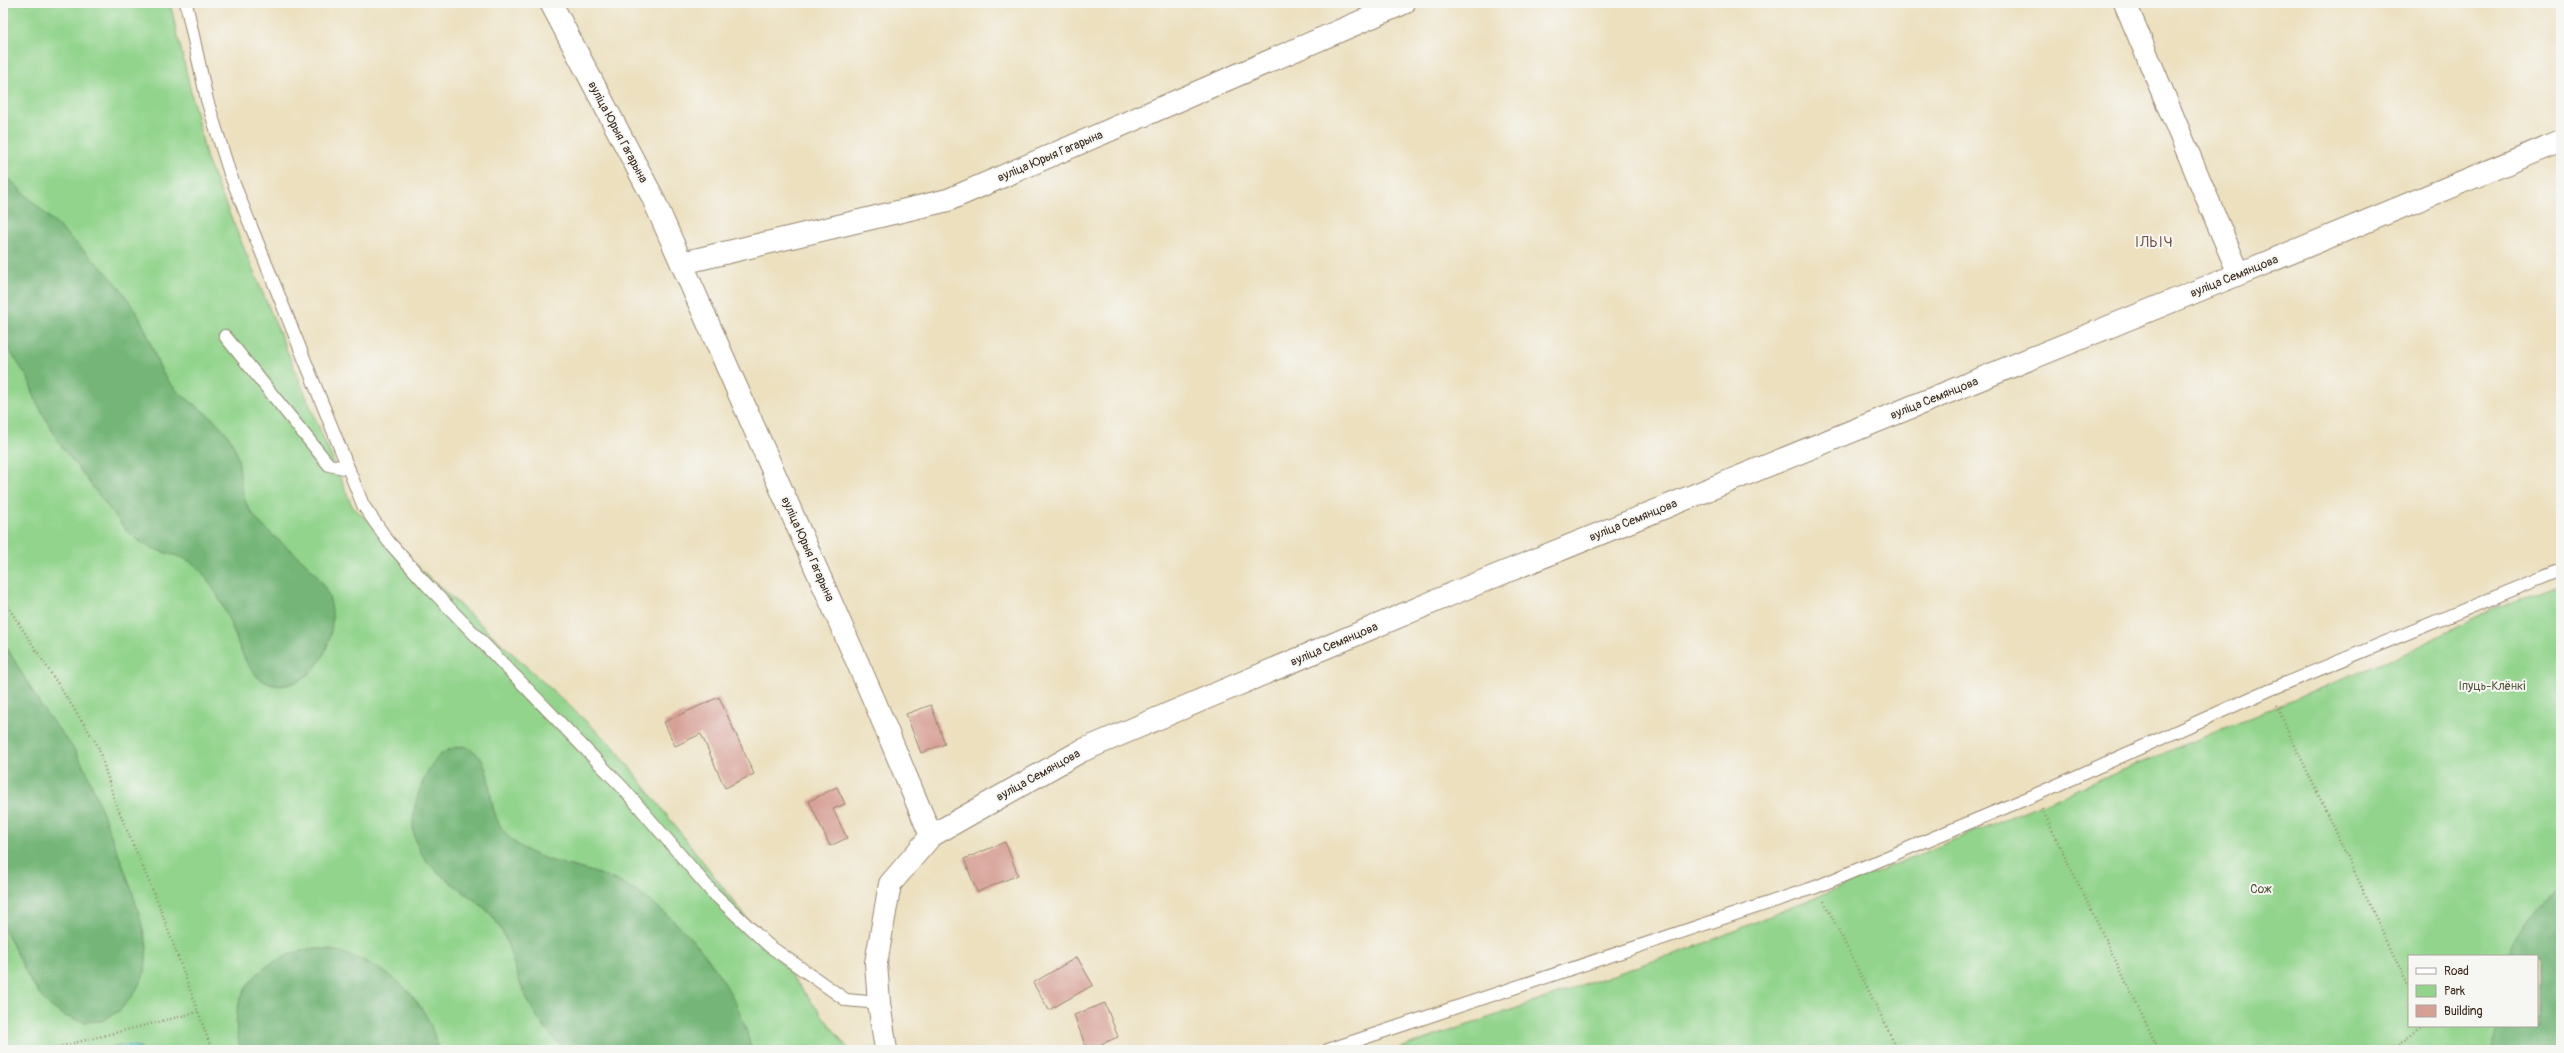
<svg xmlns="http://www.w3.org/2000/svg" width="2564" height="1053" font-family="Pangolin,sans-serif">
<rect width="100%" height="100%" fill="#f6f6f2"/>
<filter id="ink" filterUnits="userSpaceOnUse"><feTurbulence type="fractalNoise" baseFrequency=".025" numOctaves="2"/><feDisplacementMap in="SourceGraphic" scale="8" xChannelSelector="R" yChannelSelector="G"/><feConvolveMatrix kernelMatrix="1 2 1 2 8 2 1 2 1" color-interpolation-filters="sRGB"/></filter>
<filter id="wash" filterUnits="userSpaceOnUse"><feTurbulence type="fractalNoise" baseFrequency=".012" numOctaves="4" result="noise"/><feDisplacementMap in="SourceGraphic" scale="16" xChannelSelector="R" yChannelSelector="G"/><feGaussianBlur stdDeviation="0.9" result="paint"/><feColorMatrix in="noise" values="0 0 0 0 0 0 0 0 0 0 0 0 0 0 0 0 0 1.4 0 .05"/><feComposite in="paint" operator="in"/></filter>
<g filter="url(#wash)">
<rect width="100%" height="100%" fill="#ece0bf"/>
<!-- green -->
<path fill="#92d48c" stroke="#667f55" fill-rule="evenodd" d="M3,3H170L207,160L352,506L614,747L849,1050H144L140,1047L116,1046L98,1050H3Z
M2561,583V1050H1395L1700,945L2404,654L2496,608ZM2409,956H2537V1026H2409Z"/>
<!-- forest -->
<path fill="#75b678" stroke="#58704b" d="M3,173C28,197 53,221 78,245C92,259 107,271 119,287C129,300 138,314 145,329C153,346 157,368 169,382C186,403 215,414 229,437C245,461 236,490 250,510C278,553 345,568 330,636C326,653 320,665 305,677C295,684 280,689 267,683C242,672 237,633 225,611C220,600 214,589 207,579C191,555 178,558 154,549C142,545 134,537 125,529L59,443L36,401L28,378L3,341Z
M3,641L43,709L74,749L87,772L132,890L141,921L147,946L145,972L135,993L120,1010L102,1021L84,1022L65,1016L47,1004L31,982L3,926Z
M463,746C467,748 473,750 476,753C498,773 481,813 512,840C537,863 579,865 610,878C673,904 740,983 751,1050H565C540,1027 525,1000 515,968C510,953 507,939 499,926C489,908 472,899 457,887C413,857 402,830 424,779C433,760 441,749 463,746Z
M2561,887V1046L2559,1050H2491L2498,1026H2537V956H2506C2516,927 2538,906 2561,887Z
M315,948C372,953 428,991 438,1050H241C222,993 263,956 315,948Z"/>
<!-- water -->
<path fill="#5cc9d0" stroke="#4c7a77" d="M128,1045L140,1047L144,1050H98Z"/>
<g id="blocks">
<!-- building -->
<path fill="#d7a096" d="M719,697L754,774L725,788L701,734L675,746L664,722Z
M931,705L945,744L921,753L906,714Z
M837,787L845,804L833,809L847,838L830,846L809,801Z
M1005,842L1018,875L977,892L964,859Z
M1077,957L1093,985L1049,1010L1033,983Z
M1105,1003L1118,1037L1087,1050L1074,1015Z"/>
</g>
</g>
<g filter="url(#ink)">
<use href="#blocks" fill-opacity="0" stroke="#94856e" stroke-width="1"/>
<g fill="none" stroke-linecap="round" stroke-linejoin="round">
<defs>
<path id="service" d="M186,3L207,100L230,174L363,505L388,541L427,585L623,788L712,892L768,945L846,1000L879,1003
M225,336L329,465L349,469
M1328,1050L1816,887L2035,795L2269,690L2561,570"/>
<path id="minor" d="M551,3L652,196L874,700L931,836
M2125,3L2239,274
M682,263L948,200L1404,3
M886,1050L879,1003L876,963L890,884L931,836L1081,751L1466,588L2239,274L2561,141"/>
</defs>
<!-- service casing -->
<use href="#service" stroke="#94856e" stroke-width="14"/>
<!-- minor casing -->
<use href="#minor" stroke="#94856e" stroke-width="24"/>
<!-- path -->
<path stroke="#94856e" stroke-width="2.5" stroke-dasharray="1 3" stroke-linecap="butt" d="M3,599L98,746L115,802L159,905L212,1050
M2276,705L2409,988
M2042,809L2159,1050
M1824,901L1898,1050
M46,1050L198,1012
M2392,1050L2423,1026"/>
<!-- service -->
<use href="#service" stroke="#fff" stroke-width="12"/>
<!-- minor -->
<use href="#minor" stroke="#fff" stroke-width="22"/>
</g>
</g>
<g text-anchor="middle" stroke-width="4" stroke-linejoin="round" paint-order="stroke">
<!-- street labels -->
<g font-size="12" fill="#3b2a1e" stroke="#f6f6f2">
<text transform="translate(618 132) rotate(62)" y="4">вуліца Юрыя Гагарына</text>
<text transform="translate(1050 156) rotate(-23)" y="4">вуліца Юрыя Гагарына</text>
<text transform="translate(2234 276) rotate(-22)" y="4">вуліца Семянцова</text>
<text transform="translate(1934 398) rotate(-22)" y="4">вуліца Семянцова</text>
<text transform="translate(1633 520) rotate(-22)" y="4">вуліца Семянцова</text>
<text transform="translate(808 549) rotate(66)" y="4">вуліца Юрыя Гагарына</text>
<text transform="translate(1334 644) rotate(-23)" y="4">вуліца Семянцова</text>
<text transform="translate(1038 775) rotate(-29)" y="4">вуліца Семянцова</text>
</g>
<!-- park labels -->
<g font-size="12" fill="#51543a" stroke="#f6f6f2">
<text x="2492" y="690">Іпуць-Клёнкі</text>
<text x="2261" y="893">Сож</text>
</g>
<!-- quarter labels -->
<g font-size="14" letter-spacing="1" fill="#725348" stroke="#f6f6f2">
<text x="2154" y="247">ІЛЬІЧ</text>
</g>
</g>
<!-- margin -->
<rect width="2564" height="1053" fill="none" stroke="#f6f6f2" stroke-width="16"/>
<!-- legend -->
<rect x="2408" y="955" width="130" height="72" fill="#f6f6f2" stroke="#aba49d"/>
<rect x="2416" y="968" width="20" height="6" fill="#ffffff" stroke="#aba49d"/>
<text x="2444" y="975" font-size="12" fill="#3b2a1e">Road</text>
<rect x="2416" y="985" width="20" height="12" fill="#92d48c" stroke="#aba49d"/>
<text x="2444" y="995" font-size="12" fill="#3b2a1e">Park</text>
<rect x="2416" y="1005" width="20" height="12" fill="#d7a096" stroke="#aba49d"/>
<text x="2444" y="1015" font-size="12" fill="#3b2a1e">Building</text>
</svg>
